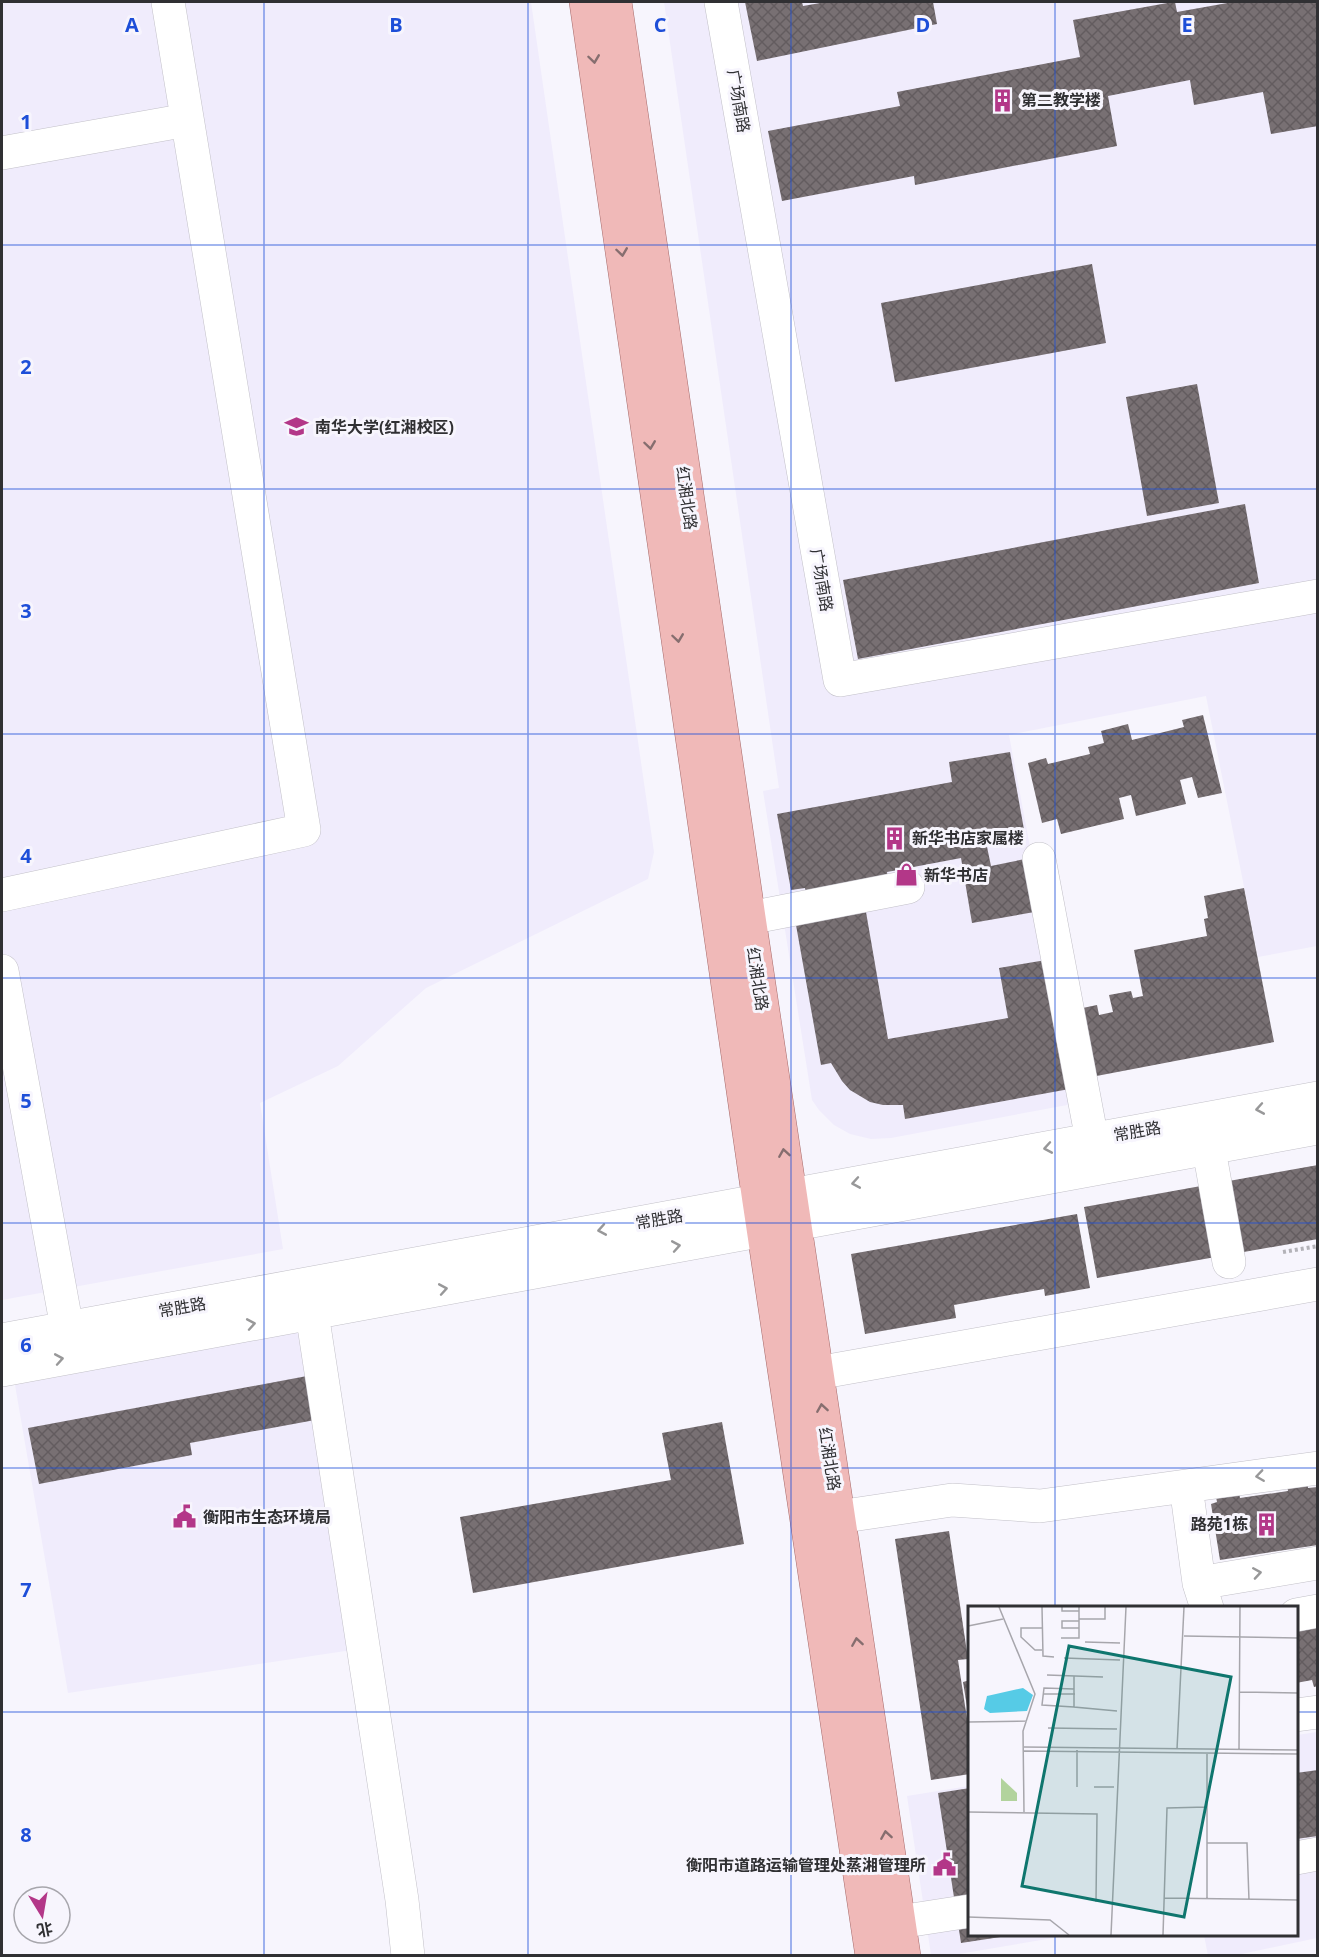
<svg xmlns="http://www.w3.org/2000/svg" width="1319" height="1957" font-family="'Open Sans','Noto Sans SC',sans-serif">
<defs>
<pattern id="building-cross-hatch" width="8" height="8" patternUnits="userSpaceOnUse" patternTransform="scale(1.5)"><rect width="8" height="8" fill="#787073"/><path d="M0 0l8 8M0 8l8-8" fill="none" stroke="#635c5f"/></pattern>
</defs>
<rect width="100%" height="100%" fill="#f7f5fd"/>
<!-- built -->
<path fill="#f0ecfc" d="M2,2H531L654,852L648,879L426,988L338,1066L260,1103L283,1249L2,1300Z
M664,2H1317V946L1258,957L1206,696L1009,735L1078,1103L891,1138L871,1139L850,1134L834,1125L819,1110L812,1100L763,791L779,788Z
M306,1330L352,1650L68,1693L15,1385Z
M1317,1732V1938L1237,1955L1208,1956L1204,1935L1296,1934L1297,1735Z
M969,1786L970,1934L1071,1935L953,1955H931L907,1796Z"/>
<!-- building -->
<path fill="url(#building-cross-hatch)" d="M745,2H802L803,6L826,2H933L937,24L757,61Z
M1173,2H1175L1177,12L1233,2H1318V126L1271,134L1263,92L1194,105L1190,80L1108,96L1117,146L915,185L914,176L782,201L768,131L900,106L897,92L1080,57L1073,20Z
M1092,264L1106,343L895,382L881,303Z
M1197,384L1219,503L1147,516L1126,397Z
M1245,504L1259,583L858,659L843,580Z
M1203,715L1222,793L1198,798L1192,777L1180,780L1186,804L1136,816L1131,795L1119,798L1124,819L1061,834L1057,819L1042,823L1028,763L1046,758L1048,764L1090,754L1088,747L1104,743L1101,731L1128,724L1132,740L1184,727L1182,720Z
M1010,752L1025,835L986,842L991,866L1030,858L1040,911L972,923L961,858L887,872L888,878L806,893L805,888L791,890L777,814L952,782L949,762Z
M1244,888L1274,1042L1086,1078L1073,1010L1097,1005L1099,1015L1113,1012L1109,995L1131,991L1133,998L1143,996L1134,950L1207,936L1204,919L1208,918L1204,896Z
M866,912L888,1039L1008,1018L999,968L1052,959L1075,1088L905,1119L903,1105H883L870,1102L850,1090L842,1081L831,1063L821,1065L796,925Z
M1318,1165V1239L1097,1278L1084,1207Z
M1077,1214L1090,1288L1045,1296L1044,1289L954,1305L956,1318L865,1334L851,1254Z
M307,1376L315,1420L190,1443L192,1455L39,1484L28,1428Z
M722,1422L744,1544L473,1593L460,1517L671,1480L662,1433Z
M1307,1481L1308,1488L1318,1487V1545L1220,1560L1211,1504L1217,1502L1216,1497L1239,1493L1240,1498L1288,1491L1287,1485Z
M949,1531L968,1659L958,1660L970,1738V1774L931,1780L895,1539Z
M1318,1621V1686L1314,1687L1312,1680L1296,1683V1625Z
M970,1680V1712L968,1713L963,1682Z
M1318,1770V1836L1296,1839V1773Z
M970,1788V1934L1007,1936L961,1943L938,1793Z"/>
<g fill="none" stroke-linecap="round" stroke-linejoin="round">
<defs>
<path id="minor" d="M721,2L840,680L1318,596
M2,153L187,120
M1039,859L1096,1161
M2,895L304,830L168,2
M749,918L908,887
M2,971L67,1328
M1205,1127L1229,1262
M312,1313L402,1900L408,1956
M2,1340L1318,1098
M2,1370L1318,1128
M817,1373L1318,1284
M1186,1486L1318,1468
M838,1517L952,1500L1040,1506L1186,1486L1199,1583L1207,1608
M1199,1583L1318,1563
M1296,1615L1318,1611
M1296,1715L1318,1712
M1296,1858L1318,1854
M899,1922L970,1911"/>
<path id="major" d="M586,2L759,1201L872,1956
M615,2L749,918L904,1956"/>
</defs>
<!-- minor casing -->
<use href="#minor" stroke="#c2c0c8" stroke-width="34"/>
<!-- major casing -->
<use href="#major" stroke="#a66b6b" stroke-width="34"/>
<!-- path -->
<path stroke="#b3b2b8" stroke-width="4" stroke-dasharray="3 3" stroke-linecap="butt" d="M1283,1252L1318,1246"/>
<!-- minor -->
<use href="#minor" stroke="#fff" stroke-width="33"/>
<!-- major -->
<use href="#major" stroke="#f0b9b8" stroke-width="33"/>
</g>
<!-- one-way arrows -->
<defs><path id="oneway-chevron" d="M-2-3.5L2.5 0L-2 3.5" fill="none" stroke-width="1.6" stroke-linecap="round" stroke-linejoin="round" transform="scale(1.5)"/></defs>
<g stroke="#866e6f">
<use href="#oneway-chevron" transform="translate(594 59) rotate(82)"/>
<use href="#oneway-chevron" transform="translate(622 252) rotate(82)"/>
<use href="#oneway-chevron" transform="translate(650 445) rotate(82)"/>
<use href="#oneway-chevron" transform="translate(678 638) rotate(82)"/>
<use href="#oneway-chevron" transform="translate(784 1153) rotate(-99)"/>
<use href="#oneway-chevron" transform="translate(822 1408) rotate(-99)"/>
<use href="#oneway-chevron" transform="translate(857 1642) rotate(-99)"/>
<use href="#oneway-chevron" transform="translate(886 1835) rotate(-99)"/>
</g>
<g stroke="#989899">
<use href="#oneway-chevron" transform="translate(1260 1109) rotate(170)"/>
<use href="#oneway-chevron" transform="translate(1048 1148) rotate(170)"/>
<use href="#oneway-chevron" transform="translate(856 1183) rotate(170)"/>
<use href="#oneway-chevron" transform="translate(602 1230) rotate(170)"/>
<use href="#oneway-chevron" transform="translate(676 1246) rotate(-10)"/>
<use href="#oneway-chevron" transform="translate(443 1289) rotate(-10)"/>
<use href="#oneway-chevron" transform="translate(251 1324) rotate(-10)"/>
<use href="#oneway-chevron" transform="translate(59 1359) rotate(-10)"/>
<use href="#oneway-chevron" transform="translate(1260 1476) rotate(172)"/>
<use href="#oneway-chevron" transform="translate(1257 1573) rotate(-9)"/>
</g>
<!-- grid -->
<path fill="none" stroke="#1d4ed8" stroke-width="1.5" stroke-opacity="0.55" d="M264,2V1956M528,2V1956M791,2V1956M1055,2V1608M2,245H1318M2,489H1318M2,734H1318M2,978H1318M2,1223H1318M2,1468H1318M2,1712H970M1296,1712H1318M1055,1934V1956"/>
<!-- icons -->
<defs>
<symbol id="building-bare" viewBox="-9 -9 18 18"><path d="M-4-6H4V6H1V3H-1V6H-4ZM-2.5-4.3h1.7v1.8h-1.7ZM.8-4.3h1.7v1.8H.8ZM-2.5-1h1.7V.8h-1.7ZM.8-1h1.7V.8H.8Z" fill="#b33788" stroke="#f7f5fd" stroke-width="2.5" paint-order="stroke"/></symbol>
<symbol id="university-bare" viewBox="-9 -9 18 18"><path d="M0-5L7-2L0 1L-7-2ZM-4 1L0 2.5L4 1V4Q0 6-4 4Z" fill="#b33788" stroke="#f7f5fd" stroke-width="2.5" paint-order="stroke"/></symbol>
<symbol id="shop-bare" viewBox="-9 -9 18 18"><path d="M-5-2.5h2.3a2.7 3.5 0 0 1 5.4 0H5L5.5 6h-11ZM-1.5-2.5h3a1.5 2.3 0 0 0-3 0Z" fill="#b33788" stroke="#f7f5fd" stroke-width="2.5" paint-order="stroke"/></symbol>
<symbol id="civic-bare" viewBox="-9 -9 18 18"><path d="M-.6-6.5H3V-4.5H.6V-3L4-1V1h2V6H-6V1h2V-1L-.6-3ZM-1.2 2.5V6h2.4V2.5Z" fill="#b33788" stroke="#f7f5fd" stroke-width="2.5" paint-order="stroke"/></symbol>
</defs>
<g fill-rule="evenodd">
<use href="#building-bare" x="986" y="84" width="33" height="33"/>
<use href="#university-bare" x="280" y="410" width="33" height="33"/>
<use href="#building-bare" x="878" y="822" width="33" height="33"/>
<use href="#shop-bare" x="890" y="858" width="33" height="33"/>
<use href="#civic-bare" x="168" y="1500" width="33" height="33"/>
<use href="#building-bare" x="1250" y="1508" width="33" height="33"/>
<use href="#civic-bare" x="928" y="1848" width="33" height="33"/>
</g>
<g text-anchor="middle" stroke-width="6" stroke-linejoin="round" paint-order="stroke">
<!-- poi labels -->
<g font-size="16" font-weight="bold" fill="#303033" stroke="#f7f5fd" text-anchor="start">
<text x="1021" y="106">第二教学楼</text>
<text x="315" y="433">南华大学(红湘校区)</text>
<text x="912" y="844">新华书店家属楼</text>
<text x="924" y="881">新华书店</text>
<text x="203" y="1523">衡阳市生态环境局</text>
<text x="1248" y="1530" text-anchor="end">路苑1栋</text>
<text x="926" y="1871" text-anchor="end">衡阳市道路运输管理处蒸湘管理所</text>
</g>
<!-- street labels -->
<g font-size="16" fill="#303033" stroke="#f7f5fd">
<text transform="translate(739 101) rotate(80)" y="6">广场南路</text>
<text transform="translate(687 498) rotate(82)" y="6">红湘北路</text>
<text transform="translate(822 580) rotate(80)" y="6">广场南路</text>
<text transform="translate(758 979) rotate(81)" y="6">红湘北路</text>
<text transform="translate(1137 1131) rotate(-10)" y="6">常胜路</text>
<text transform="translate(659 1219) rotate(-10)" y="6">常胜路</text>
<text transform="translate(182 1307) rotate(-10)" y="6">常胜路</text>
<text transform="translate(830 1459) rotate(81)" y="6">红湘北路</text>
</g>
</g>
<!-- overview -->
<g transform="translate(968 1606)">
<rect width="330" height="330" fill="#f7f5fd"/>
<path d="M33,172L49,187V195H33Z" fill="#b2d39d"/>
<path d="M55,82L65,89L59,105L22,107L16,103L19,90Z" fill="#56cbe6"/>
<path fill="none" stroke="#a7a6ac" stroke-width="1.5" d="M31,1L67,88L55,125L56,206M74,1L75,50L86,51M94,1V5H111M111,13H137V1M111,15H94V22H111M0,20L35,13M216,30L330,32M93,32H111V1M117,36L152,37M74,44H67L53,31V22H74M96,52L152,54M79,69L135,71M106,70V101L149,105M106,83L76,82L74,99L106,101M272,86L330,87M75,88H107M0,116L59,115M80,122L149,123M56,141L330,144M209,143L216,1M271,143L272,1M56,145L330,148M109,181V144M126,181H146M0,206L129,208L128,296M239,237H279L281,294M196,292L330,294M239,293V147M0,311L82,314L101,329M143,329L158,1M195,329L199,202L239,201"/>
<path fill="#0f766e" fill-opacity="0.15" stroke="#0f766e" stroke-width="3" d="M101,40L263,71L216,311L54,280Z"/>
<rect width="330" height="330" fill="none" stroke="#303033" stroke-width="3"/>
</g>
<g font-size="20" text-anchor="middle" font-weight="bold" fill="#1d4ed8" stroke="#f7f5fd" stroke-width="6" stroke-linejoin="round" paint-order="stroke">
<text x="132" y="32">A</text>
<text x="396" y="32">B</text>
<text x="660" y="32">C</text>
<text x="923" y="32">D</text>
<text x="1187" y="32">E</text>
<text x="26" y="129">1</text>
<text x="26" y="374">2</text>
<text x="26" y="618">3</text>
<text x="26" y="863">4</text>
<text x="26" y="1108">5</text>
<text x="26" y="1352">6</text>
<text x="26" y="1597">7</text>
<text x="26" y="1842">8</text>
</g>
<!-- border -->
<rect width="1319" height="1957" fill="none" stroke="#303033" stroke-width="6"/>
<!-- north arrow -->
<g transform="translate(42 1915) rotate(169)"><circle r="28" fill="#f7f5fd" stroke="#a7a6ac" stroke-width="1.5"/>
<path d="M0-4.5L10 22L0 15L-10 22Z" fill="#b33788"/>
<text y="-9" font-size="16" font-weight="bold" text-anchor="middle" fill="#303033">北</text>
</g>
</svg>
